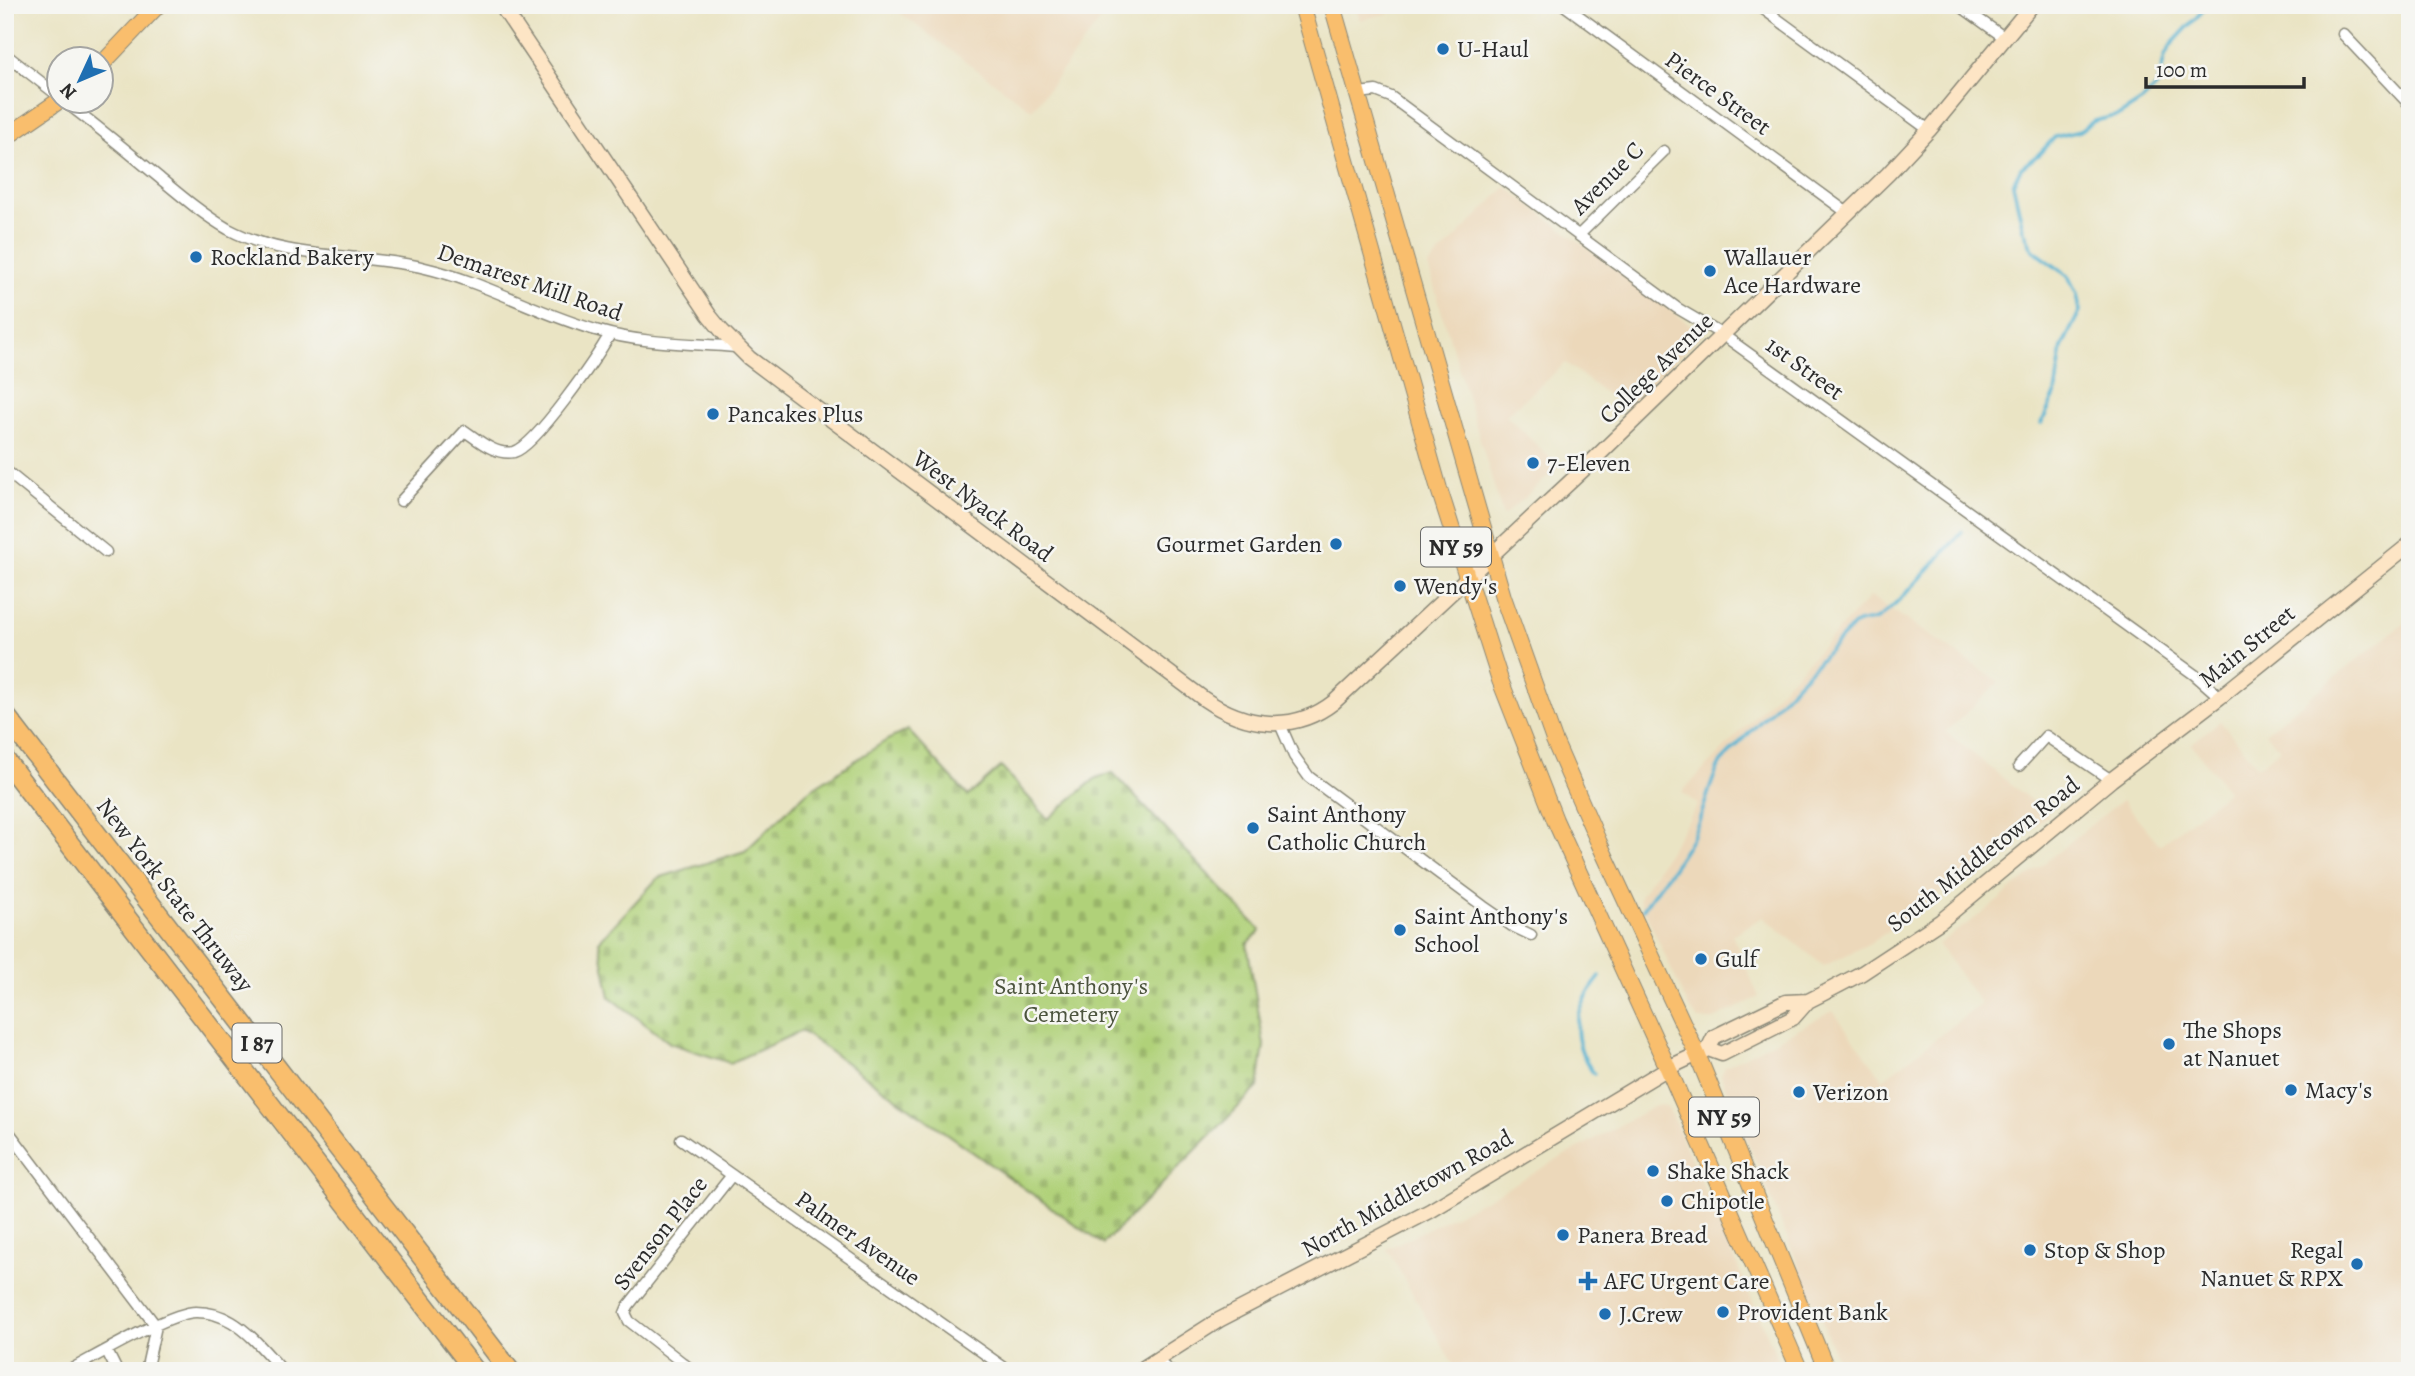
<svg xmlns="http://www.w3.org/2000/svg" width="2415" height="1376" font-family="Alegreya,serif">
<defs>
<pattern id="cemetery-stones" width="16" height="16" patternUnits="userSpaceOnUse" patternTransform="scale(1.75)"><rect width="16" height="16" fill="#b0d179"/><path d="M2 7V4a2 2 0 0 1 4 0v3zM10 15v-3a2 2 0 0 1 4 0v3z" fill="#98b469"/></pattern>
</defs>
<rect width="100%" height="100%" fill="#f6f6f2"/>
<filter id="ink" filterUnits="userSpaceOnUse"><feTurbulence type="fractalNoise" baseFrequency=".0143" numOctaves="2"/><feDisplacementMap in="SourceGraphic" scale="14" xChannelSelector="R" yChannelSelector="G"/><feConvolveMatrix kernelMatrix="1 2 1 2 8 2 1 2 1" color-interpolation-filters="sRGB"/></filter>
<filter id="wash" filterUnits="userSpaceOnUse"><feTurbulence type="fractalNoise" baseFrequency=".00686" numOctaves="4" result="noise"/><feDisplacementMap in="SourceGraphic" scale="28" xChannelSelector="R" yChannelSelector="G"/><feGaussianBlur stdDeviation="1.57" result="paint"/><feColorMatrix in="noise" values="0 0 0 0 0 0 0 0 0 0 0 0 0 0 0 0 0 1.4 0 .05"/><feComposite in="paint" operator="in"/></filter>
<g filter="url(#wash)">
<rect width="100%" height="100%" fill="#eae4c4"/>
<!-- built -->
<path fill="#ecd8ba" d="M889,5H1112L1032,110Z
M1355,5H1423L1360,20Z
M1506,187L1702,334L1626,409L1566,363L1506,415L1559,467L1503,516L1428,266Z
M1871,596L1999,682L1946,732L2049,815L1870,943L1824,966L1763,917L1732,935L1759,997L1712,1020H1699L1689,1008L1639,898L1698,805L1682,792Z
M2410,618V1371H1842L1724,1084L1721,1075L1724,1067L1833,1011L1883,1079L1981,1004L1938,944L1984,912L2122,800L2160,845L2228,791L2191,744L2220,721L2258,767L2280,749L2265,733Z
M1656,1105L1665,1106L1672,1115L1783,1371H1457L1387,1249L1487,1199Z"/>
<!-- cemetery -->
<path fill="url(#cemetery-stones)" stroke="#6e7e52" stroke-width="2" d="M908,730L968,796L1001,767L1048,819L1096,778L1113,773L1261,931L1247,944L1264,1045L1258,1087L1103,1244L801,1031L730,1063L670,1043L610,997L599,941L658,878L745,851L807,792L887,740Z"/>
<g fill="none" stroke-linecap="round" stroke-linejoin="round">
<!-- stream -->
<path stroke="#54b2d2" stroke-width="3.5" d="M2041,424L2055,395L2062,347L2080,311L2077,294L2068,276L2033,250L2023,229L2013,184L2021,168L2039,154L2055,137L2080,131L2094,121L2120,115L2142,101L2158,85L2165,56L2171,45L2208,5
M1643,909C1659,885 1680,861 1693,835C1705,811 1708,785 1721,762L1854,625C1863,619 1872,623 1880,617C1910,592 1936,561 1962,532
M1594,1074C1569,1039 1573,1010 1600,977"/>
</g>
</g>
<g filter="url(#ink)">
<g fill="none" stroke-linecap="round" stroke-linejoin="round">
<defs>
<path id="street" d="M1564,5L1849,214
M1758,5L1929,130
M1959,5L2005,38
M2343,34L2410,105
M5,54L60,97
M1358,93L1376,91L1391,97L1677,308L1723,335L2195,675L2220,697
M65,102C96,125 126,150 156,175C179,194 202,214 228,229C290,262 359,252 425,268C485,282 540,315 599,331C643,344 691,343 736,347
M1580,234L1664,151
M5,470L106,552
M401,501L465,431C478,440 496,456 514,452C536,446 597,357 610,334
M1280,724L1294,756L1309,777L1483,906L1512,926L1531,935
M2019,766L2046,736L2111,780
M5,1127L156,1326L146,1371
M681,1139L1009,1371
M107,1351L117,1371
M1155,1360L1170,1371
M68,1371C95,1357 170,1312 196,1312C208,1312 222,1316 232,1322C252,1334 267,1354 283,1371
M693,1371L629,1321L625,1313L628,1306L732,1175"/>
<path id="secondary" d="M501,5L709,315L722,331L749,358L1204,699C1245,727 1293,734 1334,702L1584,469L1888,174L1929,130L2032,5
M1708,1049L1714,1037L1786,1002L1808,1001L1824,993L1862,973L1941,921L2111,780L2220,697L2410,544
M1139,1371L1219,1320L1430,1211L1668,1068L1708,1049L1722,1054L1793,1018L1808,1001"/>
<path id="primary" d="M1302,5L1439,489L1500,680L1555,820L1668,1068L1800,1371
M1332,5L1503,597L1554,740L1599,843L1697,1054L1827,1371
M102,64L158,5
M5,138L60,100"/>
<path id="highway" d="M5,715L510,1371
M5,760L475,1371"/>
</defs>
<!-- street casing -->
<use href="#street" stroke="#8a8878" stroke-width="13"/>
<!-- secondary casing -->
<use href="#secondary" stroke="#8a8878" stroke-width="17"/>
<!-- primary casing -->
<use href="#primary" stroke="#8a8878" stroke-width="18"/>
<!-- highway casing -->
<use href="#highway" stroke="#8a8878" stroke-width="22"/>
<!-- street -->
<use href="#street" stroke="#fff" stroke-width="10"/>
<!-- secondary -->
<use href="#secondary" stroke="#fde5c5" stroke-width="14"/>
<!-- primary -->
<use href="#primary" stroke="#f9be6d" stroke-width="16"/>
<!-- highway -->
<use href="#highway" stroke="#f9be6d" stroke-width="19"/>
</g>
</g>
<!-- markers -->
<g fill="#1f6fb2" stroke="#f6f6f2" stroke-width="2.5">
<circle cx="1443" cy="49" r="7"/>
<circle cx="196" cy="257" r="7"/>
<circle cx="1710" cy="271" r="7"/>
<circle cx="713" cy="414" r="7"/>
<circle cx="1533" cy="463" r="7"/>
<circle cx="1336" cy="544" r="7"/>
<circle cx="1400" cy="586" r="7"/>
<circle cx="1253" cy="828" r="7"/>
<circle cx="1400" cy="930" r="7"/>
<circle cx="1701" cy="959" r="7"/>
<circle cx="2169" cy="1044" r="7"/>
<circle cx="2291" cy="1090" r="7"/>
<circle cx="1799" cy="1092" r="7"/>
<circle cx="1653" cy="1171" r="7"/>
<circle cx="1667" cy="1201" r="7"/>
<circle cx="1563" cy="1235" r="7"/>
<circle cx="2030" cy="1250" r="7"/>
<circle cx="2357" cy="1264" r="7"/>
<path d="M1584.5 1270.5h7v7h7v7h-7v7h-7v-7h-7v-7h7z"/>
<circle cx="1723" cy="1312" r="7"/>
<circle cx="1605" cy="1314" r="7"/>
</g>
<g text-anchor="middle" stroke-width="5" stroke-linejoin="round" paint-order="stroke">
<!-- shield labels -->
<g fill="#f6f6f2" stroke="#686867" stroke-width="2">
<rect x="1421" y="527.5" width="70" height="39" rx="5"/>
<rect x="232.5" y="1023.5" width="49" height="39" rx="5"/>
<rect x="1689" y="1097.5" width="70" height="39" rx="5"/>
</g>
<g font-size="23" font-weight="bold" fill="#2b2b2b">
<text x="1456" y="555">NY 59</text>
<text x="257" y="1051">I 87</text>
<text x="1724" y="1125">NY 59</text>
</g>
<!-- poi labels -->
<g font-size="24" fill="#2b2b2b" stroke="#f6f6f2" text-anchor="start">
<text x="1457" y="57">U-Haul</text>
<text x="210" y="265">Rockland Bakery</text>
<text x="1724" y="265">Wallauer<tspan x="1724" dy="28">Ace Hardware</tspan></text>
<text x="727" y="422">Pancakes Plus</text>
<text x="1547" y="471">7-Eleven</text>
<text x="1322" y="552" text-anchor="end">Gourmet Garden</text>
<text x="1414" y="594">Wendy's</text>
<text x="1267" y="822">Saint Anthony<tspan x="1267" dy="28">Catholic Church</tspan></text>
<text x="1414" y="924">Saint Anthony's<tspan x="1414" dy="28">School</tspan></text>
<text x="1715" y="967">Gulf</text>
<text x="2183" y="1038">The Shops<tspan x="2183" dy="28">at Nanuet</tspan></text>
<text x="2305" y="1098">Macy's</text>
<text x="1813" y="1100">Verizon</text>
<text x="1667" y="1179">Shake Shack</text>
<text x="1681" y="1209">Chipotle</text>
<text x="1577" y="1243">Panera Bread</text>
<text x="2044" y="1258">Stop &amp; Shop</text>
<text x="2343" y="1258" text-anchor="end">Regal<tspan x="2343" dy="28">Nanuet &amp; RPX</tspan></text>
<text x="1604" y="1289">AFC Urgent Care</text>
<text x="1737" y="1320">Provident Bank</text>
<text x="1619" y="1322">J.Crew</text>
</g>
<!-- street labels -->
<g font-size="24" fill="#2b2b2b" stroke="#f6f6f2">
<text transform="translate(1718 93) rotate(36)" y="8">Pierce Street</text>
<text transform="translate(1607 178) rotate(-45)" y="8">Avenue C</text>
<text transform="translate(530 282) rotate(19)" y="8">Demarest Mill Road</text>
<text transform="translate(1656 368) rotate(-44)" y="8">College Avenue</text>
<text transform="translate(1805 368) rotate(36)" y="8">1st Street</text>
<text transform="translate(983 506) rotate(37)" y="8">West Nyack Road</text>
<text transform="translate(2247 646) rotate(-39)" y="8">Main Street</text>
<text transform="translate(1983 854) rotate(-38)" y="8">South Middletown Road</text>
<text transform="translate(175 895) rotate(52)" y="8">New York State Thruway</text>
<text transform="translate(1407 1193) rotate(-29)" y="8">North Middletown Road</text>
<text transform="translate(660 1233) rotate(-52)" y="8">Svenson Place</text>
<text transform="translate(858 1238) rotate(35)" y="8">Palmer Avenue</text>
</g>
<!-- park labels -->
<g font-size="24" fill="#4c543e" stroke="#f6f6f2">
<text x="1071" y="994">Saint Anthony's<tspan x="1071" dy="28">Cemetery</tspan></text>
</g>
</g>
<!-- margin -->
<rect width="2415" height="1376" fill="none" stroke="#f6f6f2" stroke-width="28"/>
<!-- north arrow -->
<g transform="translate(80 80) rotate(226)"><circle r="33" fill="#f6f6f2" stroke="#a5a5a2" stroke-width="2"/>
<path d="M0-5L12 26L0 18L-12 26Z" fill="#1f6fb2"/>
<text y="-10" font-size="19" font-weight="bold" text-anchor="middle" fill="#2b2b2b">N</text>
</g>
<!-- scale -->
<path d="M2146 77v10h158v-10" fill="none" stroke="#2b2b2b" stroke-width="3.5"/>
<text x="2156" y="77" font-size="21" fill="#2b2b2b" stroke="#f6f6f2" stroke-width="5" paint-order="stroke">100 m</text>
</svg>
